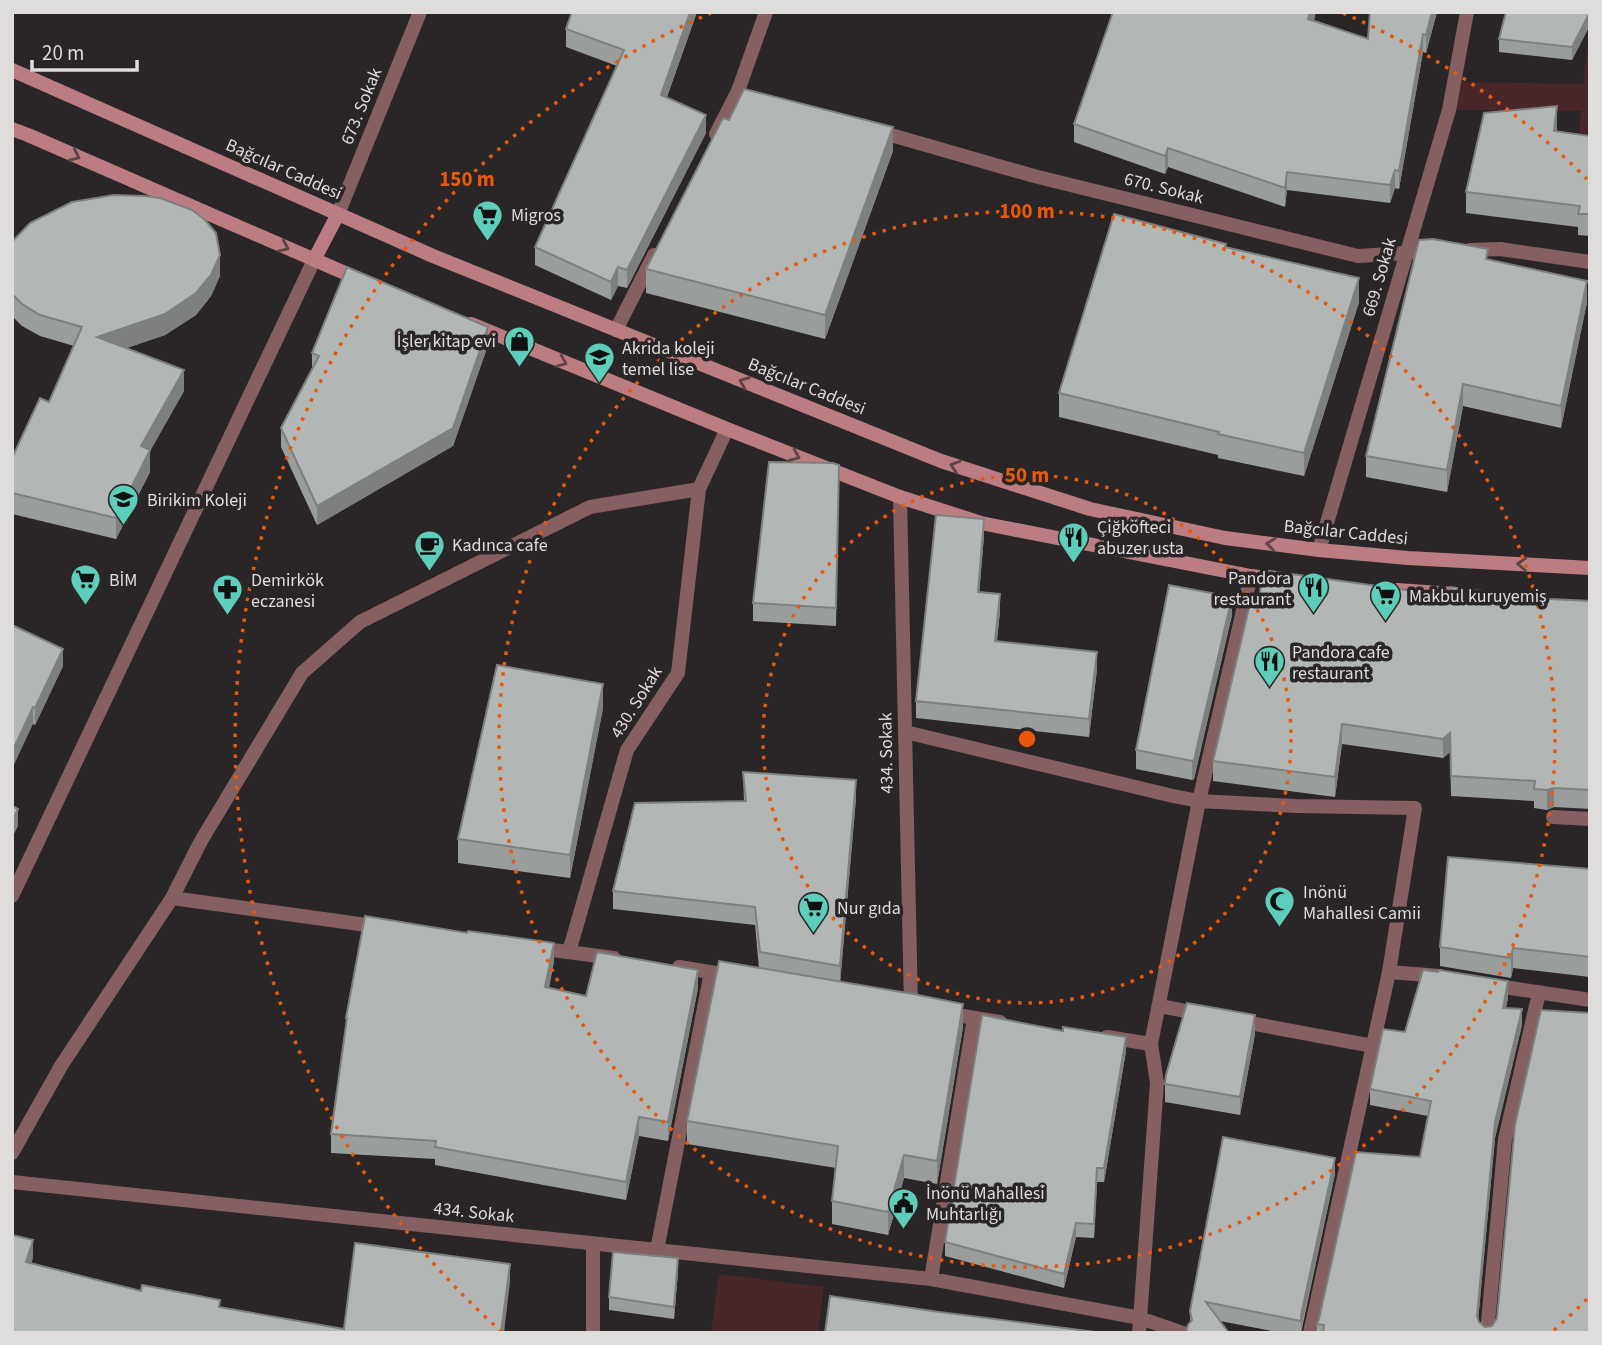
<svg xmlns="http://www.w3.org/2000/svg" width="1602" height="1345" font-family="'Source Sans 3',sans-serif">
<rect width="100%" height="100%" fill="#2a2627"/>
<!-- green -->
<path fill="#48262a" d="M1590,30V134H1579L1581,111L1449,110L1454,82L1583,84Z
M719,1274L824,1287L818,1333H711Z"/>
<g fill="none" stroke-linecap="round" stroke-linejoin="round">
<!-- minor -->
<path stroke="#865f62" stroke-width="14" d="M877,131L1034,176L1358,256L1436,251
M716,134L738,91L766,12
M338,214L420,12
M1470,250L1500,249L1590,262
M616,330L654,255
M900,497L911,1007
M1319,550L1449,110L1467,12
M905,732L1173,796L1199,801L1296,806L1415,808L1389,972L1310,1333
M1553,817L1590,819
M12,896L314,260
M172,898L381,927
M537,948L614,958
M569,952L627,750L678,673L699,489L727,429
M679,967L735,976
M1389,972L1440,976
M1491,985L1590,1000
M1159,1006L1202,1014
M944,1013L1000,1022
M974,1018L931,1279L1140,1318L1183,1333
M1239,1021L1373,1046
M1107,1037L1151,1044L1157,1083L1139,1333
M1151,1044L1199,801L1251,576
M12,1153L61,1066L172,898L201,841L302,673L360,622L590,507L699,489
M12,1182L931,1279
M657,1250L711,972
M593,1333V1244
M1487,1333L1505,1139L1539,993"/>
<!-- secondary -->
<path stroke="#bb7d82" stroke-width="14" d="M12,70L433,256L941,461L1090,509L1225,538L1319,550L1408,558L1590,568
M12,129L28,135L361,280
M314,260L338,214
M471,324L727,429L900,497L981,523L1251,576L1279,579
M1397,590L1468,595"/>
</g>
<!-- wall -->
<path fill="#999d9c" d="M697,12L667,97L706,133L627,288L618,286L611,300L535,265V247L617,66L566,47V29Z
M1113,12H1316L1314,20L1368,39L1370,12H1437L1426,53L1423,52L1399,189L1395,188L1390,203L1287,190L1285,207L1168,167L1165,174L1074,142V124Z
M1590,12V25L1572,60L1499,52V39Z
M729,120L893,151L825,339L646,293V269Z
M1557,128L1556,132L1590,136V236L1578,235V227L1466,213V192Z
M12,242L220,276L211,296L196,315L165,335L127,348L184,391L150,451V472L116,539L12,514V458L49,402L74,346L40,336L22,326L12,316Z
M1226,247L1359,302L1304,476L1218,458V455L1059,417V393Z
M1488,260L1587,302L1561,428L1463,406L1447,492L1366,477V456Z
M488,345L453,446L317,525L281,447V428L312,368V353Z
M839,465L836,626L753,621V603Z
M984,536L979,592L1000,611L997,641L1097,669L1089,737L916,718V701Z
M1449,596L1590,601V809L1554,807L1547,810L1534,808V801L1451,796L1450,752L1443,758L1342,744L1335,797L1213,781V761L1259,600Z
M1232,615L1194,779L1192,780L1136,769V750Z
M12,625L63,666L35,725L33,724Z
M603,708L570,878L458,863V839Z
M743,772L856,798L840,982L963,1027L937,1184L904,1178L888,1235L832,1224V1201L836,1168L687,1144V1121L759,968L755,925L613,909V891L744,801Z
M1590,869V977L1513,968L1511,978L1440,966V947Z
M554,961L549,988L586,996L698,988L668,1141L639,1136L626,1200L435,1165V1159L331,1153V1134L346,1027V1018Z
M1508,997L1506,1008L1522,1025L1495,1138L1478,1321L1485,1327L1492,1326L1497,1318L1590,1333H1317V1324L1420,1157L1428,1116L1370,1105V1089L1405,1032Z
M1255,1034L1240,1115L1165,1102V1084Z
M1126,1051L1104,1182H1097L1094,1238L1076,1237L1064,1288L945,1256V1242Z
M1335,1174L1301,1333H1282L1220,1321L1190,1322V1311Z
M678,1271L674,1319L609,1310V1297Z"/>
<!-- shaded-wall -->
<path fill="#7d807f" d="M690,12H697L661,113V95Z
M1310,12H1316L1308,37V19Z
M1432,12H1437L1426,53V35Z
M1590,12V25L1572,60V47Z
M1423,34V52L1399,189V171Z
M1557,106V128L1554,153V131Z
M706,115V133L627,288V270Z
M893,127V151L825,339V315Z
M1168,148V167L1165,174V156Z
M1395,170V188L1390,203V185Z
M1287,172V190L1285,207V188Z
M220,255V276L211,296L196,315L165,335L97,358V337Z
M618,267V286L611,300V282Z
M1359,278V302L1304,476V453Z
M1587,281V302L1561,428V406Z
M488,327V345L453,446L317,525V506Z
M184,370V391L150,451V472L116,539V518L141,446Z
M1463,384V406L1447,492V470Z
M984,519V536L978,609V592Z
M1000,594V611L995,658V641Z
M1232,597V615L1194,779L1192,780V761Z
M63,649V666L35,725V708Z
M1097,652V669L1089,737V719Z
M603,684V708L570,878V855Z
M33,707V724L12,769V752Z
M1342,724V744L1335,797V777Z
M1450,733V752L1443,758V739Z
M856,780V798L840,985V966Z
M1554,788V807L1547,810V790Z
M18,809V826L12,838V821Z
M554,943V961L545,1005V987Z
M1513,948V968L1511,978V958Z
M698,970V988L668,1141V1122Z
M1508,981V997L1503,1024V1008Z
M963,1004V1027L937,1184V1161Z
M1522,1009V1025L1495,1138L1477,1332V1316L1495,1122Z
M1255,1015V1034L1240,1115V1097Z
M1126,1037V1051L1104,1182V1168Z
M639,1117V1136L626,1200V1182Z
M904,1155V1178L888,1235V1212Z
M1335,1158V1174L1301,1329V1315Z
M1097,1168V1182L1094,1238V1224Z
M1076,1223V1237L1064,1288V1274Z
M33,1240V1258L26,1281V1262Z
M678,1258V1271L674,1319V1307Z
M510,1264V1282L504,1333H501Z"/>
<!-- building -->
<path fill="#b2b7b5" stroke="#7d807f" stroke-width="2" d="M572,12H690L661,95L706,115L627,270L618,267L611,282L535,247L624,50L566,29Z
M1113,12H1310L1308,19L1368,39L1370,12H1432L1426,35L1423,34L1399,171L1395,170L1390,185L1287,172L1285,188L1168,148L1165,156L1074,124Z
M1506,12H1590L1572,47L1499,39Z
M744,89L893,127L825,315L646,269L723,118L729,120Z
M1557,106L1554,131L1590,136V214H1578L1580,206L1466,192L1484,113Z
M114,195L145,196L160,198L192,210L205,220L216,233L220,255L211,275L196,293L165,314L97,337L184,370L141,446L150,450L116,518L12,493V458L40,398L49,402L82,327L40,315L22,304L12,294V242L30,223L72,202Z
M1114,214L1226,244L1225,247L1359,278L1304,453L1218,434L1219,432L1059,393Z
M1433,239L1488,249L1486,259L1587,281L1561,406L1463,384L1447,470L1366,456L1419,240Z
M347,267L488,327L453,428L317,506L281,428L319,356L312,353Z
M769,462L833,463L839,465L836,608L753,603Z
M936,515L984,519L978,592L1000,594L995,641L1097,652L1089,719L916,701Z
M1263,570L1449,596L1450,587L1550,599L1590,601V790L1554,788L1547,790L1534,789L1535,781L1451,776L1450,733L1443,739L1342,724L1335,777L1213,761L1251,599L1259,600Z
M1169,585L1232,597L1194,760L1192,761L1136,750Z
M12,625L63,649L35,708L33,707L12,752Z
M497,665L603,684L570,855L458,839Z
M743,772L856,780L840,966L760,952L755,907L613,891L635,803L746,801Z
M12,806L18,809L12,821Z
M1448,857L1590,869V957L1513,948L1511,958L1440,947Z
M365,916L467,933L468,931L554,943L545,987L586,996L597,952L698,970L668,1122L639,1117L626,1182L435,1147L436,1141L331,1134L347,1018H346Z
M719,961L913,994L963,1004L937,1161L904,1155L888,1212L832,1201L838,1146L687,1121Z
M1423,970L1438,972L1439,970L1508,981L1503,1008L1522,1009L1495,1122L1477,1316L1479,1322L1485,1327L1492,1326L1497,1318L1515,1125L1541,1010L1590,1013V1333H1323L1324,1325L1317,1324L1319,1319L1356,1152L1420,1157L1431,1101L1370,1089L1383,1029L1405,1032Z
M1187,1003L1255,1015L1240,1097L1165,1084L1166,1075Z
M982,1015L1063,1031V1027L1126,1037L1104,1168H1097L1094,1224L1076,1223L1064,1274L945,1242Z
M1223,1137L1335,1158L1301,1315V1321L1206,1302L1229,1333H1186L1188,1325L1192,1320L1190,1311Z
M12,1235L33,1240L26,1262L141,1291L142,1285L220,1300L219,1307L344,1329L355,1243L510,1264L501,1333H12Z
M613,1252L678,1258L674,1307L609,1297Z
M830,1296L939,1312L1103,1333H825Z"/>
<!-- one-way arrows -->
<defs><path id="oneway-chevron" d="M-2-3.5L2.5 0L-2 3.5" fill="none" stroke-width="1.6" stroke-linecap="round" stroke-linejoin="round" transform="scale(1.75)"/></defs>
<g stroke="#5d4447">
<use href="#oneway-chevron" transform="translate(75 156) rotate(24)"/>
<use href="#oneway-chevron" transform="translate(284 247) rotate(24)"/>
<use href="#oneway-chevron" transform="translate(562 362) rotate(22)"/>
<use href="#oneway-chevron" transform="translate(744 382) rotate(-158)"/>
<use href="#oneway-chevron" transform="translate(795 456) rotate(22)"/>
<use href="#oneway-chevron" transform="translate(955 466) rotate(-162)"/>
<use href="#oneway-chevron" transform="translate(1271 544) rotate(-173)"/>
<use href="#oneway-chevron" transform="translate(1522 564) rotate(-177)"/>
</g>
<!-- distance rings -->
<g fill="none" stroke="#e8590c" stroke-width="3.5" stroke-dasharray="3.5 7">
<circle cx="1027" cy="739" r="264"/>
<circle cx="1027" cy="739" r="528"/>
<path d="M1587 1299A792 792 0 0 1 1552 1332M502 1332A792 792 0 0 1 711 13M1343 13A792 792 0 0 1 1587 179"/>
</g>
<!-- icons -->
<defs>
<symbol id="supermarket-pin" viewBox="-11 -11 22 30"><path d="M0 17L-7.5 6A9.5 9.5 0 1 1 7.5 6Z" fill="#5dceb9" stroke="#2a2627"/><path d="M-6-5.5h2.5l.6 2H6L4.5 2H-2.5L-4.4-4H-6ZM-1.5 3.2a1.3 1.3 0 1 0 .1 0ZM3 3.2a1.3 1.3 0 1 0 .1 0Z" fill="#111"/></symbol>
<symbol id="shop-pin" viewBox="-11 -11 22 30"><path d="M0 17L-7.5 6A9.5 9.5 0 1 1 7.5 6Z" fill="#5dceb9" stroke="#2a2627"/><path d="M-5-2.5h2.3a2.7 3.5 0 0 1 5.4 0H5L5.5 6h-11ZM-1.5-2.5h3a1.5 2.3 0 0 0-3 0Z" fill="#111"/></symbol>
<symbol id="school-pin" viewBox="-11 -11 22 30"><path d="M0 17L-7.5 6A9.5 9.5 0 1 1 7.5 6Z" fill="#5dceb9" stroke="#2a2627"/><path d="M0-5L7-2L0 1L-7-2ZM-4 1L0 2.5L4 1V4Q0 6-4 4Z" fill="#111"/></symbol>
<symbol id="restaurant-pin" viewBox="-11 -11 22 30"><path d="M0 17L-7.5 6A9.5 9.5 0 1 1 7.5 6Z" fill="#5dceb9" stroke="#2a2627"/><path d="M-5-6h1v4h1v-4h1v4h1v-4h1v5L-1.5 .5V6h-2V.5L-5-1ZM5-6V6H3V1.5H1.5Q1.5-4 5-6Z" fill="#111"/></symbol>
<symbol id="cafe-pin" viewBox="-11 -11 22 30"><path d="M0 17L-7.5 6A9.5 9.5 0 1 1 7.5 6Z" fill="#5dceb9" stroke="#2a2627"/><path d="M-5.5-4.5H6V0H3Q3 3.5 0 3.5H-2.5Q-5.5 3.5-5.5 0ZM3-3.2v2h1.7v-2ZM-6 4.5H4V6H-6Z" fill="#111"/></symbol>
<symbol id="pharmacy-pin" viewBox="-11 -11 22 30"><path d="M0 17L-7.5 6A9.5 9.5 0 1 1 7.5 6Z" fill="#5dceb9" stroke="#2a2627"/><path d="M-2-6h4v4h4v4h-4v4h-4v-4h-4v-4h4Z" fill="#111"/></symbol>
<symbol id="mosque-pin" viewBox="-11 -11 22 30"><path d="M0 17L-7.5 6A9.5 9.5 0 1 1 7.5 6Z" fill="#5dceb9" stroke="#2a2627"/><path d="M3.5-4.9A6 6 0 1 0 3.5 4.9A5 5 0 1 1 3.5-4.9Z" fill="#111"/></symbol>
<symbol id="civic-pin" viewBox="-11 -11 22 30"><path d="M0 17L-7.5 6A9.5 9.5 0 1 1 7.5 6Z" fill="#5dceb9" stroke="#2a2627"/><path d="M-.6-6.5H3V-4.5H.6V-3L4-1V1h2V6H-6V1h2V-1L-.6-3ZM-1.2 2.5V6h2.4V2.5Z" fill="#111"/></symbol>
</defs>
<g fill-rule="evenodd">
<use href="#supermarket-pin" x="470" y="198" width="35" height="47"/>
<use href="#shop-pin" x="502" y="324" width="35" height="47"/>
<use href="#school-pin" x="582" y="340" width="35" height="47"/>
<use href="#school-pin" x="106" y="482" width="35" height="47"/>
<use href="#restaurant-pin" x="1056" y="520" width="35" height="47"/>
<use href="#cafe-pin" x="412" y="528" width="35" height="47"/>
<use href="#supermarket-pin" x="68" y="562" width="35" height="47"/>
<use href="#restaurant-pin" x="1296" y="570" width="35" height="47"/>
<use href="#pharmacy-pin" x="210" y="572" width="35" height="47"/>
<use href="#supermarket-pin" x="1368" y="578" width="35" height="47"/>
<use href="#restaurant-pin" x="1252" y="644" width="35" height="47"/>
<use href="#mosque-pin" x="1262" y="884" width="35" height="47"/>
<use href="#supermarket-pin" x="796" y="890" width="35" height="47"/>
<use href="#civic-pin" x="886" y="1186" width="35" height="47"/>
</g>
<g text-anchor="middle" stroke-width="7" stroke-linejoin="round" paint-order="stroke">
<!-- street labels -->
<g font-size="18" fill="#dfdcdc" stroke="#2a2627">
<text transform="translate(361 106) rotate(-68)" y="6">673. Sokak</text>
<text transform="translate(284 169) rotate(24)" y="6">Bağcılar Caddesi</text>
<text transform="translate(1164 188) rotate(14)" y="6">670. Sokak</text>
<text transform="translate(1379 277) rotate(-74)" y="6">669. Sokak</text>
<text transform="translate(807 386) rotate(22)" y="6">Bağcılar Caddesi</text>
<text transform="translate(1346 532) rotate(6)" y="6">Bağcılar Caddesi</text>
<text transform="translate(636 702) rotate(-58)" y="6">430. Sokak</text>
<text transform="translate(886 753) rotate(-91)" y="6">434. Sokak</text>
<text transform="translate(474 1212) rotate(6)" y="6">434. Sokak</text>
</g>
<!-- poi labels -->
<g font-size="18" fill="#dfdcdc" stroke="#2a2627" text-anchor="start">
<text x="511" y="221">Migros</text>
<text x="496" y="347" text-anchor="end">İşler kitap evi</text>
<text x="622" y="354">Akrida koleji<tspan x="622" dy="21">temel lise</tspan></text>
<text x="147" y="506">Birikim Koleji</text>
<text x="1097" y="533">Çiğköfteci<tspan x="1097" dy="21">abuzer usta</tspan></text>
<text x="452" y="551">Kadınca cafe</text>
<text x="1291" y="584" text-anchor="end">Pandora<tspan x="1291" dy="21">restaurant</tspan></text>
<text x="109" y="586">BİM</text>
<text x="251" y="586">Demirkök<tspan x="251" dy="21">eczanesi</tspan></text>
<text x="1409" y="602">Makbul kuruyemiş</text>
<text x="1292" y="658">Pandora cafe<tspan x="1292" dy="21">restaurant</tspan></text>
<text x="1303" y="898">Inönü<tspan x="1303" dy="21">Mahallesi Camii</tspan></text>
<text x="837" y="914">Nur gıda</text>
<text x="926" y="1199">İnönü Mahallesi<tspan x="926" dy="21">Muhtarlığı</tspan></text>
</g>
</g>
<circle cx="1027" cy="739" r="10" fill="#e8590c" stroke="#2a2627" stroke-width="3.5"/>
<g font-size="21" text-anchor="middle" font-weight="bold" fill="#e8590c" stroke="#2a2627" stroke-width="7" stroke-linejoin="round" paint-order="stroke">
<text x="467" y="186">150 m</text>
<text x="1027" y="218">100 m</text>
<text x="1027" y="482">50 m</text>
</g>
<!-- border -->
<rect width="1602" height="1345" fill="none" stroke="#dfdcdc" stroke-width="28"/>
<!-- scale -->
<path d="M32 60v10h105v-10" fill="none" stroke="#dfdcdc" stroke-width="3.5"/>
<text x="42" y="60" font-size="21" fill="#dfdcdc" stroke="#2a2627" stroke-width="5" paint-order="stroke">20 m</text>
</svg>
